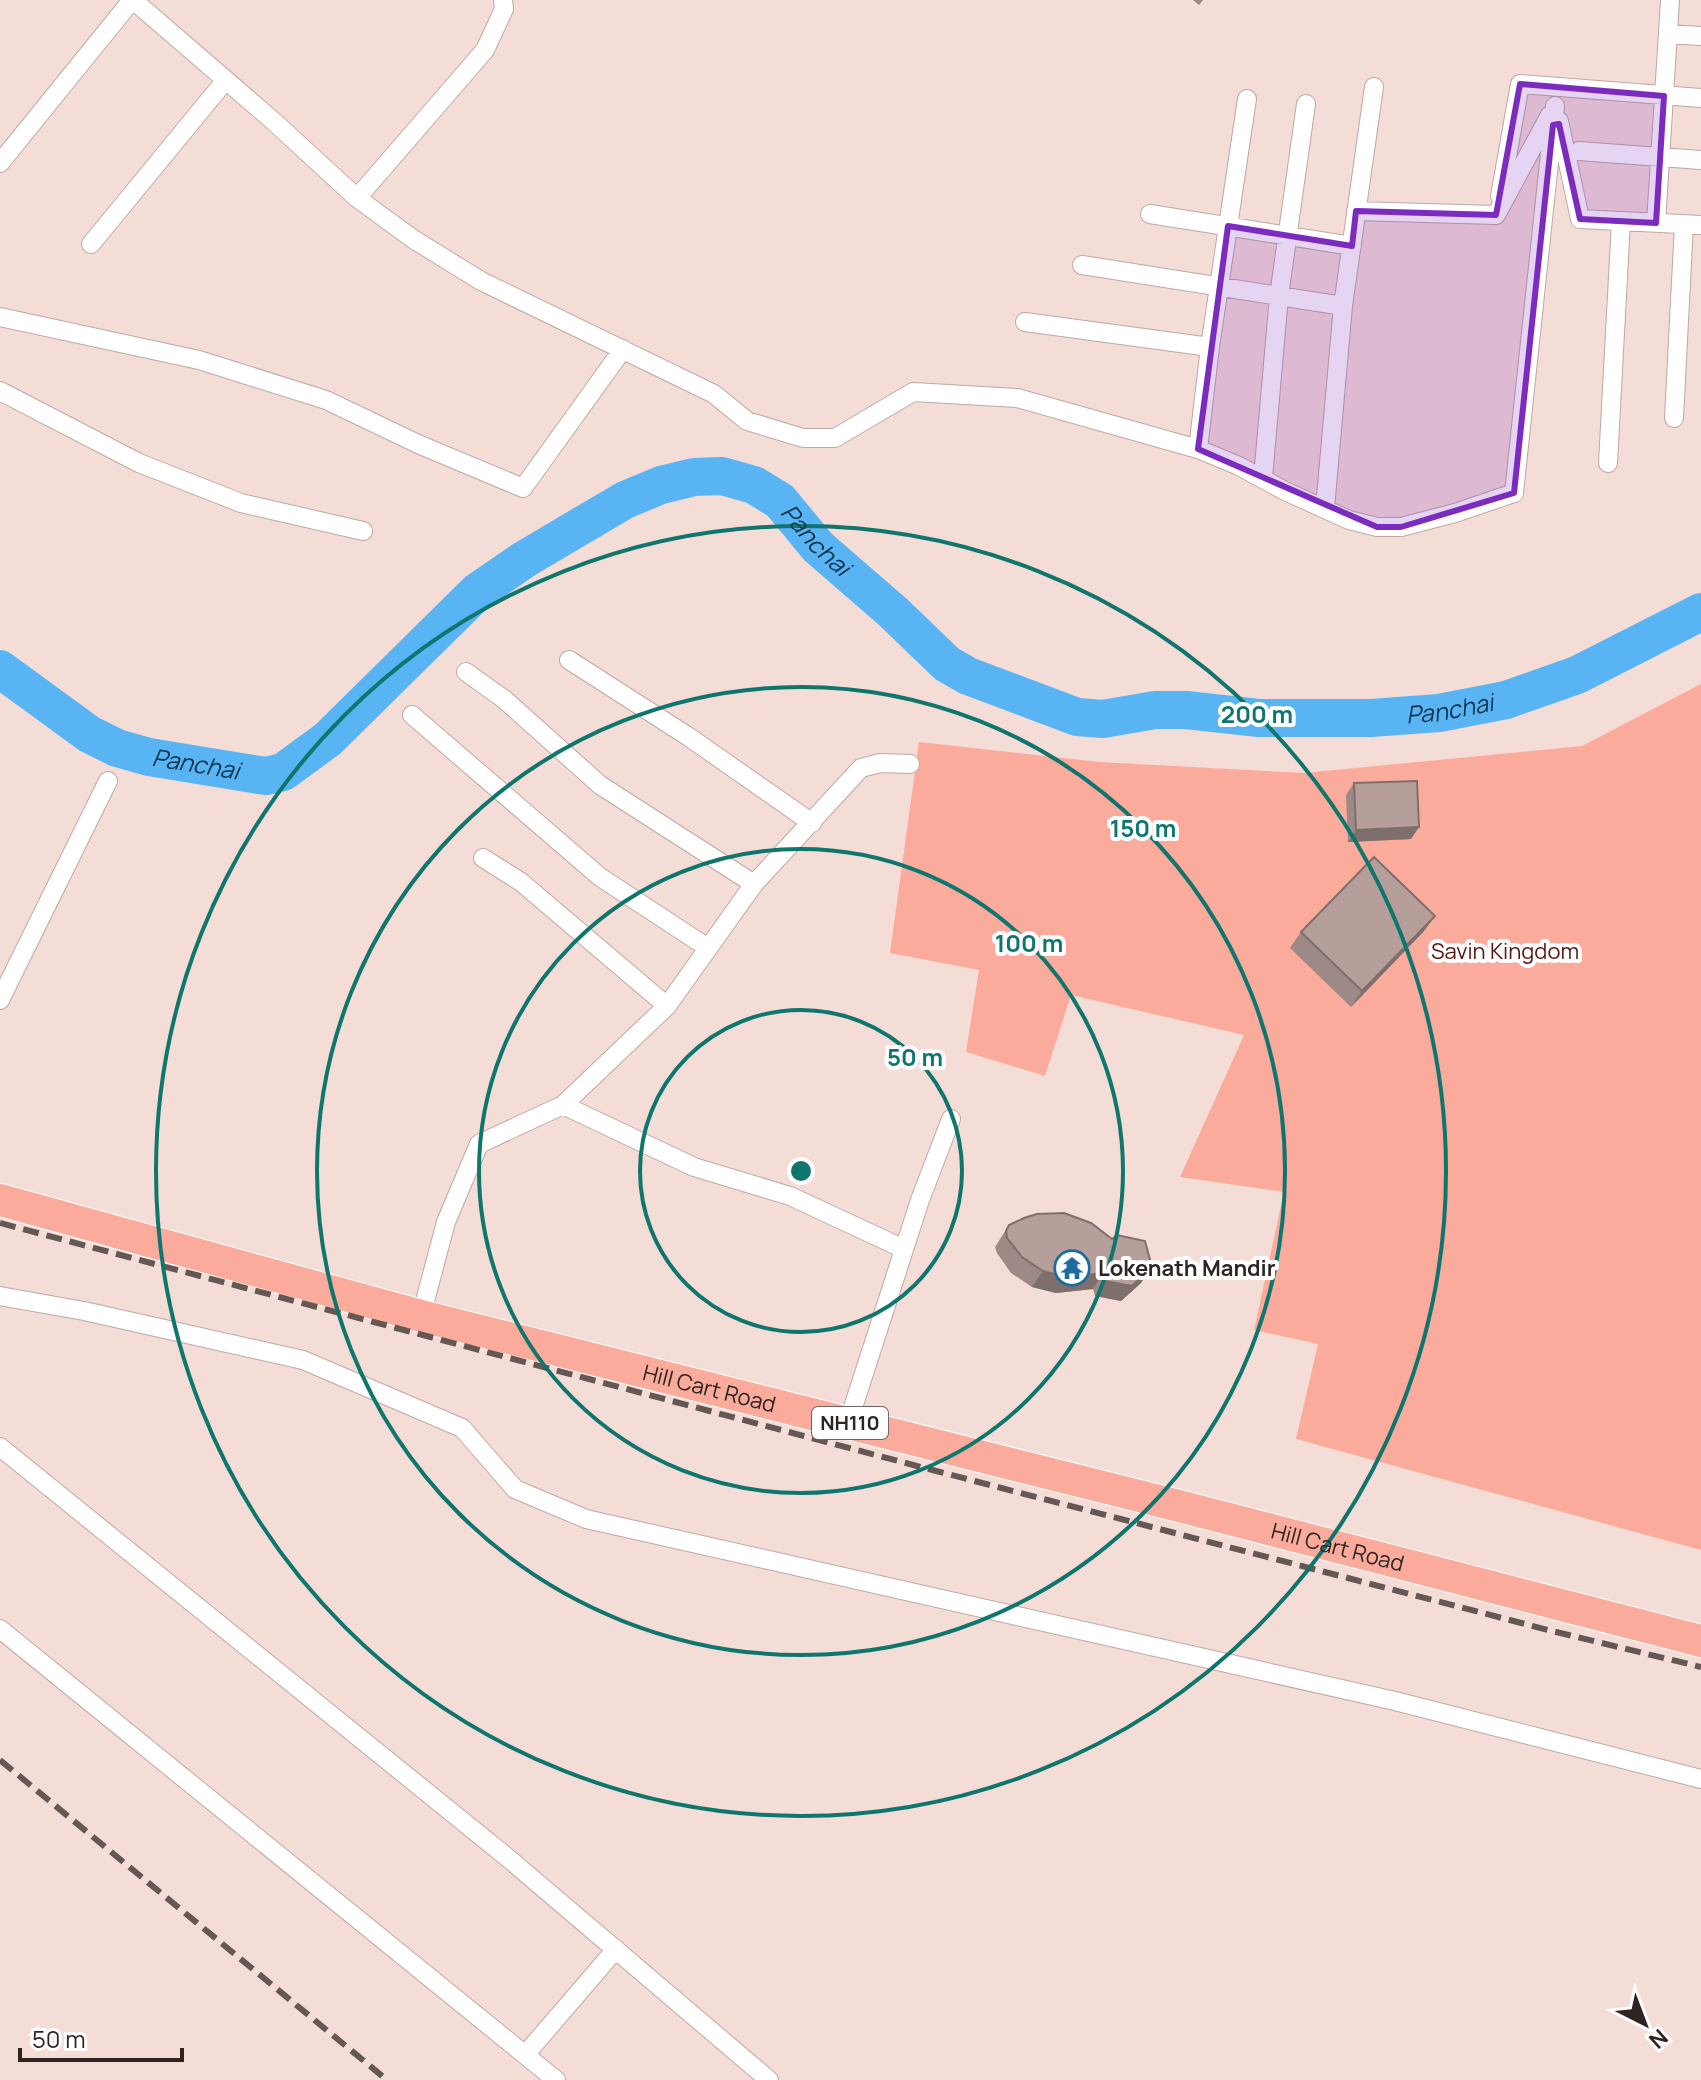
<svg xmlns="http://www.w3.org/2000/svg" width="1701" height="2080" font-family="Manrope,sans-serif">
<rect width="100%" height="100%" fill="#f5ddd7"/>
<!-- green -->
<path fill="#fbab9c" d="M1701,684V1550L1296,1439L1318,1344L1254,1330L1284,1192L1180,1177L1244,1035L1071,995L1045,1076L966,1052L979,970L890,953L919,742L1099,762L1304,773L1582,746Z"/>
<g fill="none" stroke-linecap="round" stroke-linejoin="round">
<!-- river -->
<path stroke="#59b4f3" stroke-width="38" id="s1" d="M0,669L89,734L117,748L149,757L253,774L266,776L283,772L328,739L477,592L525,559L625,500L661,485L694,477L722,476L754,485L780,501L818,547L893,612L947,664L968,676L1077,717L1103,719L1155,710H1186L1259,718H1371L1439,713L1506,700L1577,675L1701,612"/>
<defs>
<path id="minor" d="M133,0L271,119L357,198L413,239L481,281L714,394L747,421L803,438H835L913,392L1017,398L1198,449L1239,466L1285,491L1349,520L1377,527H1401L1455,513L1514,493L1555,106
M1668,34L1701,36
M1559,121L1580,219L1701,225
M1579,151L1701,160
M0,163L132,0
M1500,196L1520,84L1701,98
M357,198L485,50L504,9L503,0
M1356,211L1496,215L1550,115
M1150,214L1352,246
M1656,223L1670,0
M91,244L225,81
M1082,265L1343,306
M0,317L199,360L326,400L418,444L523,488L623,349
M1025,322L1210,347
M0,391L139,463L241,503L363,531
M1674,418L1684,224
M1198,449L1210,347L1247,99
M1608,463L1621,221
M1263,478L1279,296L1306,104
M1325,508L1343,306L1374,87
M569,660L689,737L812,823
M466,672L505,700L600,785L754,884
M412,715L600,877L708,948
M483,858L521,882L667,1006
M0,1000L108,781
M563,1105L694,1167L790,1196L904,1249
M0,1296L84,1311L303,1360L462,1428L515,1489L586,1519L1395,1701L1701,1779
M421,1316L446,1222L479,1144L563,1105L667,1006L754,884L861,768L880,763L910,764
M848,1423L920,1200L951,1119
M0,1447L508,1858L769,2080
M0,1629L556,2080
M525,2055L616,1949"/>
<g id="trunk">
<path id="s2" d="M0,1200L421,1316L1175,1505L1701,1641"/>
</g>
</defs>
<!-- minor casing -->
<use href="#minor" stroke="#bfa8a3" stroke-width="20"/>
<!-- trunk casing -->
<use href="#trunk" stroke="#fff" stroke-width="34"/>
<!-- minor -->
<use href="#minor" stroke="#fff" stroke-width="18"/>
<!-- trunk -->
<use href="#trunk" stroke="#faab9c" stroke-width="32"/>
<!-- rail -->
<path stroke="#645754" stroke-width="6" stroke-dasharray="16 8" stroke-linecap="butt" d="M0,1223L936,1471L1552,1631L1701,1667
M0,1760L387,2080"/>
</g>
<!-- wall -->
<path fill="#9d8985" d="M1193,0H1203L1199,5Z
M1354,783L1419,827L1411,839L1348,842L1346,795Z
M1424,931L1351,1007L1290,948L1301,932Z
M1009,1225L1141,1283L1121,1301L1095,1296L1093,1289L1056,1293L1032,1287L1011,1273L997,1253L995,1247Z"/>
<!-- shaded-wall -->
<path fill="#7f6f6c" d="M1419,827L1411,839L1348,842L1356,830Z
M1435,916L1424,931L1351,1007L1362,991Z
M1152,1267L1141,1283L1121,1301L1095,1296L1106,1281Z
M1043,1271L1103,1273L1093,1289L1056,1293L1032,1287Z"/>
<!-- building -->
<path fill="#b69f9b" stroke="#7f6f6c" stroke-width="2" d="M1417,781L1419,827L1356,830L1354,783Z
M1374,857L1435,916L1362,991L1301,932Z
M1064,1213L1091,1223L1112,1239L1117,1235L1145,1241L1152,1267L1132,1286L1106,1281L1103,1273L1066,1277L1043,1271L1022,1257L1007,1238L1006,1231L1009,1225L1024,1218L1037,1214Z"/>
<!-- marked area -->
<path fill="#7b2cbf" fill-opacity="0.2" stroke="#7b2cbf" stroke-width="6" stroke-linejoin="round" d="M1520,84L1664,96L1656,223L1580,219L1559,124L1553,125L1514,493L1401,527H1377L1198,449L1228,226L1352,246L1356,211L1496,215Z"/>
<!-- distance rings -->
<g fill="none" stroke="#0f766e" stroke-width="4">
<circle cx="801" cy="1171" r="161"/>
<circle cx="801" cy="1171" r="322"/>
<circle cx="801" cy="1171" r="484"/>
<circle cx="801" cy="1171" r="645"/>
</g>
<!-- icons -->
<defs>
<symbol id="temple-ring" viewBox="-11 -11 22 22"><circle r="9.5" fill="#fff" stroke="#1c6c9e" stroke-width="1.5"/><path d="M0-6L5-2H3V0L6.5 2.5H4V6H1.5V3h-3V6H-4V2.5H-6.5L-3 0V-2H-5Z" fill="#1c6c9e"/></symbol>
</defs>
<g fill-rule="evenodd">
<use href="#temple-ring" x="1052" y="1248" width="40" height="40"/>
</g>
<g text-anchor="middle" stroke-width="8" stroke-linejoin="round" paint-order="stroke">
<!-- shield labels -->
<rect fill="#fff" stroke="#6d6665" stroke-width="2" x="812" y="1407" width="76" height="32" rx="6"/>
<g font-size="20" font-weight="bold" fill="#2e2523">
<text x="850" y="1430">NH110</text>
</g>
<!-- park labels -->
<g font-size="22" fill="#56180e" stroke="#fff">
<text x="1505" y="959">Savin Kingdom</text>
</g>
<!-- poi labels -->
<g font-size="22" font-weight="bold" fill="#2e2523" stroke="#fff" text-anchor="start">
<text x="1098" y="1276">Lokenath Mandir</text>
</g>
<!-- street labels -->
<g font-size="22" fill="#2e2523" stroke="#fff">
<text dy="8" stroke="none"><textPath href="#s2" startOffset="734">Hill Cart Road</textPath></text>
<text dy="8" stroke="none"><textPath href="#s2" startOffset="1382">Hill Cart Road</textPath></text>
</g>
<!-- water labels -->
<g font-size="24" font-style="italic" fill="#0d344d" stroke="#fff">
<text dy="8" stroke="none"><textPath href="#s1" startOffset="968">Panchai</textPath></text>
<text dy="8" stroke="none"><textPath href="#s1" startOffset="1664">Panchai</textPath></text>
<text dy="8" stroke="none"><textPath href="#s1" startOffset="222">Panchai</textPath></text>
</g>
</g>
<circle cx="801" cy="1171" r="12" fill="#0f766e" stroke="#fff" stroke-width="4"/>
<g font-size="24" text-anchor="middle" font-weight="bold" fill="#0f766e" stroke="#fff" stroke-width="8" stroke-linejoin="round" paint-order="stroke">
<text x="1257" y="723">200 m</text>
<text x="1143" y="837">150 m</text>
<text x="1029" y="952">100 m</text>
<text x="915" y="1066">50 m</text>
</g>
<!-- north arrow -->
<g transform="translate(1645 2024) rotate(138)" stroke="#ffffff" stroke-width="6" paint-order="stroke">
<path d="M0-6L14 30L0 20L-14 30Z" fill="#2e2523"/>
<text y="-12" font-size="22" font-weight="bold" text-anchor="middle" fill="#2e2523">N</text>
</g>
<!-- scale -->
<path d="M20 2048v12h162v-12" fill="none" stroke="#2e2523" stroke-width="4"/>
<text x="32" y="2048" font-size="24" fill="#2e2523" stroke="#ffffff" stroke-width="6" paint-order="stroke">50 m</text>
</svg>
